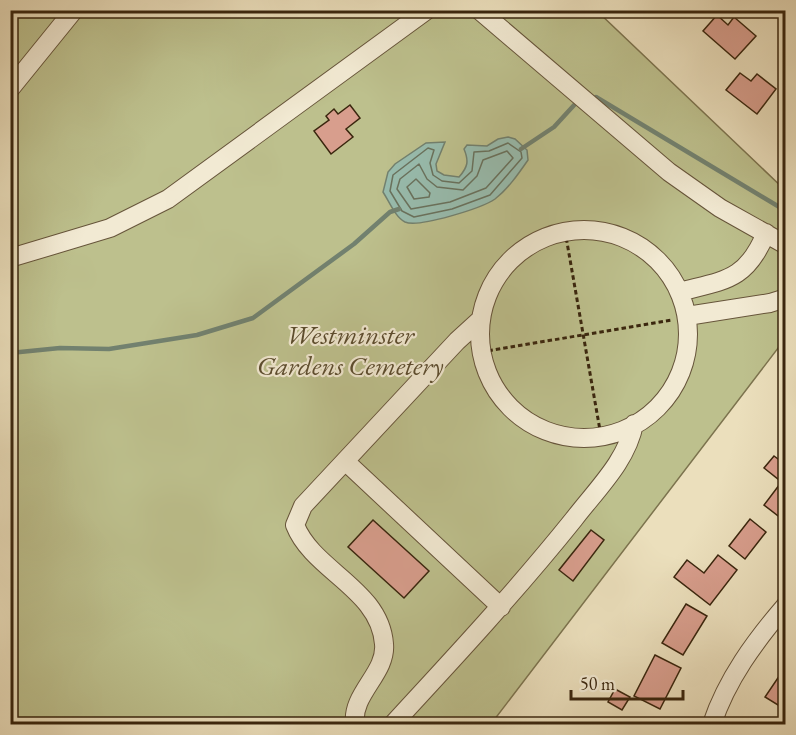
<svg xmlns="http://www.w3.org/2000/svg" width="796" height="735" font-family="'EB Garamond',serif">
<rect width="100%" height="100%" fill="#ebdfbc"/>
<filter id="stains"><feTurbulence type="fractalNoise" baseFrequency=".00333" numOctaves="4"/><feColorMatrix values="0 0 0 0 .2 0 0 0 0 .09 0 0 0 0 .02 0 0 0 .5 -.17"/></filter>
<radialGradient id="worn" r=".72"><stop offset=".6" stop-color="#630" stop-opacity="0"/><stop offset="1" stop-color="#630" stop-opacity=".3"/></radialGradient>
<!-- green -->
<path fill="#bdc08d" stroke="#7c734e" stroke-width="1.5" d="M10,11H597L785,190V339L491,724H11Z"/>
<!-- water -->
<path fill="#98bdaf" stroke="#72816f" stroke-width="1.5" d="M508,137L515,139L527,150L528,160C519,173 508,189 495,199C482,208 419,228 405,222C395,217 389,201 383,192L388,172L395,164L426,143L445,142L436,164L437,171L444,175L459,177C468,167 469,161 464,149L467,145L487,146L498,139Z"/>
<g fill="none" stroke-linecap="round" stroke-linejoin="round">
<!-- shore -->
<path stroke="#69725e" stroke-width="1.5" d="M508,143L521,152L522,158L490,195L452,209L414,217L402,211L390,191L393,175L428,148L434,150L430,163L433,175L442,181L459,183L472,171L474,152L489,151Z
M507,151L513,158L486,188L450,202L411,209L397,189L400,179L419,164L427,179L437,187L463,190L477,176L483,160Z
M416,179L430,193L429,197L414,199L407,187Z"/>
<!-- stream -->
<path stroke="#72816f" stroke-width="4.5" d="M596,97L786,211
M521,149L554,127L576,103
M10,353L60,348L109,349L197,335L253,318L354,244L390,212L399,209"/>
</g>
<!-- building -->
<path fill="#d89e8d" stroke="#3a260e" stroke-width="1.5" d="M717,15L728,25L734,17L756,36L735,59L703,31Z
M740,73L751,81L757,74L776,89L757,114L726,90Z
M350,105L360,118L346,129L353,137L331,154L314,131L329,120L326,116L334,109L338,114Z
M774,456L786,465L778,479L764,468Z
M783,480L786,483V514L782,519L764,505Z
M750,519L766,532L745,559L729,546Z
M373,520L429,571L404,598L348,547Z
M591,530L604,540L573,581L559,570Z
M718,555L737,570L710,605L674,577L687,560L704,573Z
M686,604L707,616L683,655L662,643Z
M655,655L681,668L660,709L634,696Z
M786,666V710L765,697Z
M615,689L630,697L622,710L608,702Z"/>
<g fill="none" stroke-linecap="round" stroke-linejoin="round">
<defs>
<path id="minor" d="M479,10L669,172L720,208L786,245
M10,89L74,10
M480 334a104 104 0 1 1 208 0a104 104 0 1 1-208 0Z
M10,258L110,228L168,199L427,10
M679,292C725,280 746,281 766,233
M687,316L770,303L786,298
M345,461L501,607
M355,724C351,694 387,673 384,644C380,589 313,571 295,525L303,506L457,341L480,320
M393,724C455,657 517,590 574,519C596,490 627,461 634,424
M712,724C727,679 755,641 786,605"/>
</defs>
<!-- minor casing -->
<use href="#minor" stroke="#66543a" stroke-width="20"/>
<!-- path -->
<path stroke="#3a260e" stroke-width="3" stroke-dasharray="4.5 3" stroke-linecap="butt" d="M565,231L601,436
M481,352L672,320"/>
<!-- minor -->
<use href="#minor" stroke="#f2ead3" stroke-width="18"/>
</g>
<g text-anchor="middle" stroke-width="4.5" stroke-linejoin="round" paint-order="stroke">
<!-- park labels -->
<g font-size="27" font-style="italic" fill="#5b4c2e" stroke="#f2ead3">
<text x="350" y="344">Westminster<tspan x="350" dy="31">Gardens Cemetery</tspan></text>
</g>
</g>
<!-- margin -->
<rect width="796" height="735" fill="none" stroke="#ebdfbc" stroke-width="36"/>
<rect x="12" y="12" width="772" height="711" fill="none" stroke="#3a260e" stroke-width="3"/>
<rect x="18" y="18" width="760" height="699" fill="none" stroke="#3a260e" stroke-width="1.5"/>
<!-- scale -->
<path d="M571 690v9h112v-9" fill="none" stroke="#3a260e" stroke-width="3"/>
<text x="580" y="690" font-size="18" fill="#3a260e" stroke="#f2ead3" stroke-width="4.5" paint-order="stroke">50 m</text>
<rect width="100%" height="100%" filter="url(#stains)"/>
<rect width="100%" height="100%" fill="url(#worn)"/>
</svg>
